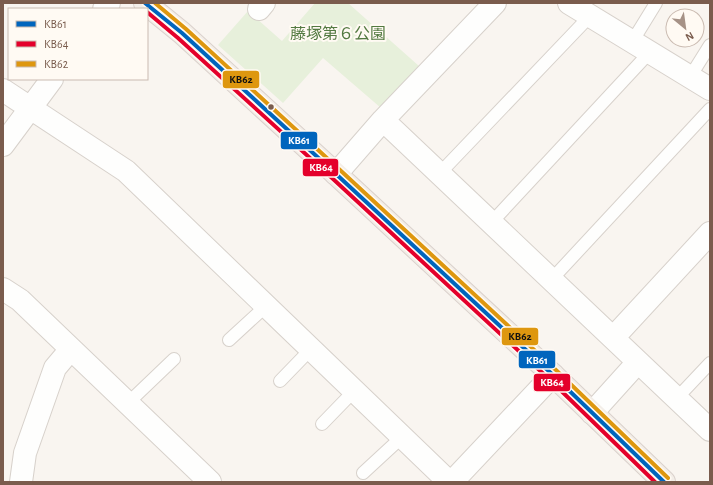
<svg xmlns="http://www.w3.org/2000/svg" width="713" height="485" font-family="'Alegreya Sans','Noto Sans JP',sans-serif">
<rect width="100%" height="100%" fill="#f9f5f0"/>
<!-- green -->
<path fill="#e7f0db" d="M315,3H348L419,66L381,108L323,58L283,103L218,45L248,11L282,41Z"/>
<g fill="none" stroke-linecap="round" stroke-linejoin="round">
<defs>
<path id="service" d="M632,42L656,3
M690,77L710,45
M440,173L590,16
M492,222L650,52
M552,279L710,109
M229,340L266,306
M280,381L311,349
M677,398L710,363
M128,403L174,359
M322,424L354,391
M363,473L402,437"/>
<path id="minor" d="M569,3L710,89
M104,9L109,3
M259,9L264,3
M3,90L126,171L449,482
M383,120L710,430
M3,145L52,79
M336,174L383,120L495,3
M3,289L20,300L210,482
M613,338L710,233
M592,413L638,362
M21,482L25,453L55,368L71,349
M452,482L553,375"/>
<path id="primary" d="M145,3L182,33L336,174L553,375L664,482"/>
</defs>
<!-- service casing -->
<use href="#service" stroke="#d7d1cb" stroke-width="14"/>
<!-- minor casing -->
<use href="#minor" stroke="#d7d1cb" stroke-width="24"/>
<!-- primary casing -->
<use href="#primary" stroke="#dad1cc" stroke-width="24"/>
<!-- service -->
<use href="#service" stroke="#fefefd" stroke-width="12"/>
<!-- minor -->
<use href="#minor" stroke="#fefefd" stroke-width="22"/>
<!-- primary -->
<use href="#primary" stroke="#f3eee8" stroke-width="22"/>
<defs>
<path id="bus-1" d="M145,3L182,33L336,174L553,375L664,482"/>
<path id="bus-2" d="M147,12L178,38L332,178L549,379L655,482"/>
<path id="bus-3" d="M155,3L186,29L340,170L557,371L668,478"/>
</defs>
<!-- bus-1 casing -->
<use href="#bus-1" stroke="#fffaf3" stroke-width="7"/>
<!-- bus-2 casing -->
<use href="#bus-2" stroke="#fffaf3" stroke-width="7"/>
<!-- bus-3 casing -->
<use href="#bus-3" stroke="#fffaf3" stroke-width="7"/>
<!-- bus-1 -->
<use href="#bus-1" stroke="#0065bd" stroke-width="4"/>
<!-- bus-2 -->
<use href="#bus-2" stroke="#e4002b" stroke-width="4"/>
<!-- bus-3 -->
<use href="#bus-3" stroke="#de970f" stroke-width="4"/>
</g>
<!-- markers -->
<circle fill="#7a5c4d" stroke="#fffaf3" stroke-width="1.5" cx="271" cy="107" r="3.5"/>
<g text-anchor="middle" stroke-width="4" stroke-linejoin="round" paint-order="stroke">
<!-- park labels -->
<g font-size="16" fill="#537a41" stroke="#fffaf3">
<text x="338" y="39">藤塚第６公園</text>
</g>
</g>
<g stroke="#fffaf3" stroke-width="1.5">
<rect x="222" y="70" width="38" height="19" rx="4" fill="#de970f"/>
<rect x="280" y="131" width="38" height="19" rx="4" fill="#0065bd"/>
<rect x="302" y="158" width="37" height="19" rx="4" fill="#e4002b"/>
<rect x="501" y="327" width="38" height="19" rx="4" fill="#de970f"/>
<rect x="518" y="350" width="38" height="19" rx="4" fill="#0065bd"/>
<rect x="533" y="373" width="38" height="19" rx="4" fill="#e4002b"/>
</g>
<g font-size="11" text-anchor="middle" font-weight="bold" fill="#fff">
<text x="299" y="144">KB61</text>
<text x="321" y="171">KB64</text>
<text x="537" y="364">KB61</text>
<text x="552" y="386">KB64</text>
</g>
<g font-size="11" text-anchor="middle" font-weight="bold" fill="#111">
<text x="241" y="83">KB62</text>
<text x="520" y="340">KB62</text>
</g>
<!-- border -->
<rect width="713" height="485" fill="none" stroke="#7a5c4d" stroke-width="8"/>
<!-- legend -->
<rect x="8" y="8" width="140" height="72" fill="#fffaf3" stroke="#cabbb1"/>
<rect x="16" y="21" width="20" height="6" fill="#0065bd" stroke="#cabbb1"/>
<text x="44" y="28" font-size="12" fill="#7a5c4d">KB61</text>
<rect x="16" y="41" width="20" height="6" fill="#e4002b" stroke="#cabbb1"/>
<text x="44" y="48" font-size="12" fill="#7a5c4d">KB64</text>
<rect x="16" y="61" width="20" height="6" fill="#de970f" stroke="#cabbb1"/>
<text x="44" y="68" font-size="12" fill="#7a5c4d">KB62</text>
<!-- north arrow -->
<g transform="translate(685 28) rotate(151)"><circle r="19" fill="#fffaf3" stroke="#cabbb1"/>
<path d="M0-3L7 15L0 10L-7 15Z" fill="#a69286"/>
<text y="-6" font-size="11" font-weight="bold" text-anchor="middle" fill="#7a5c4d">N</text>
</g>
</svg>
